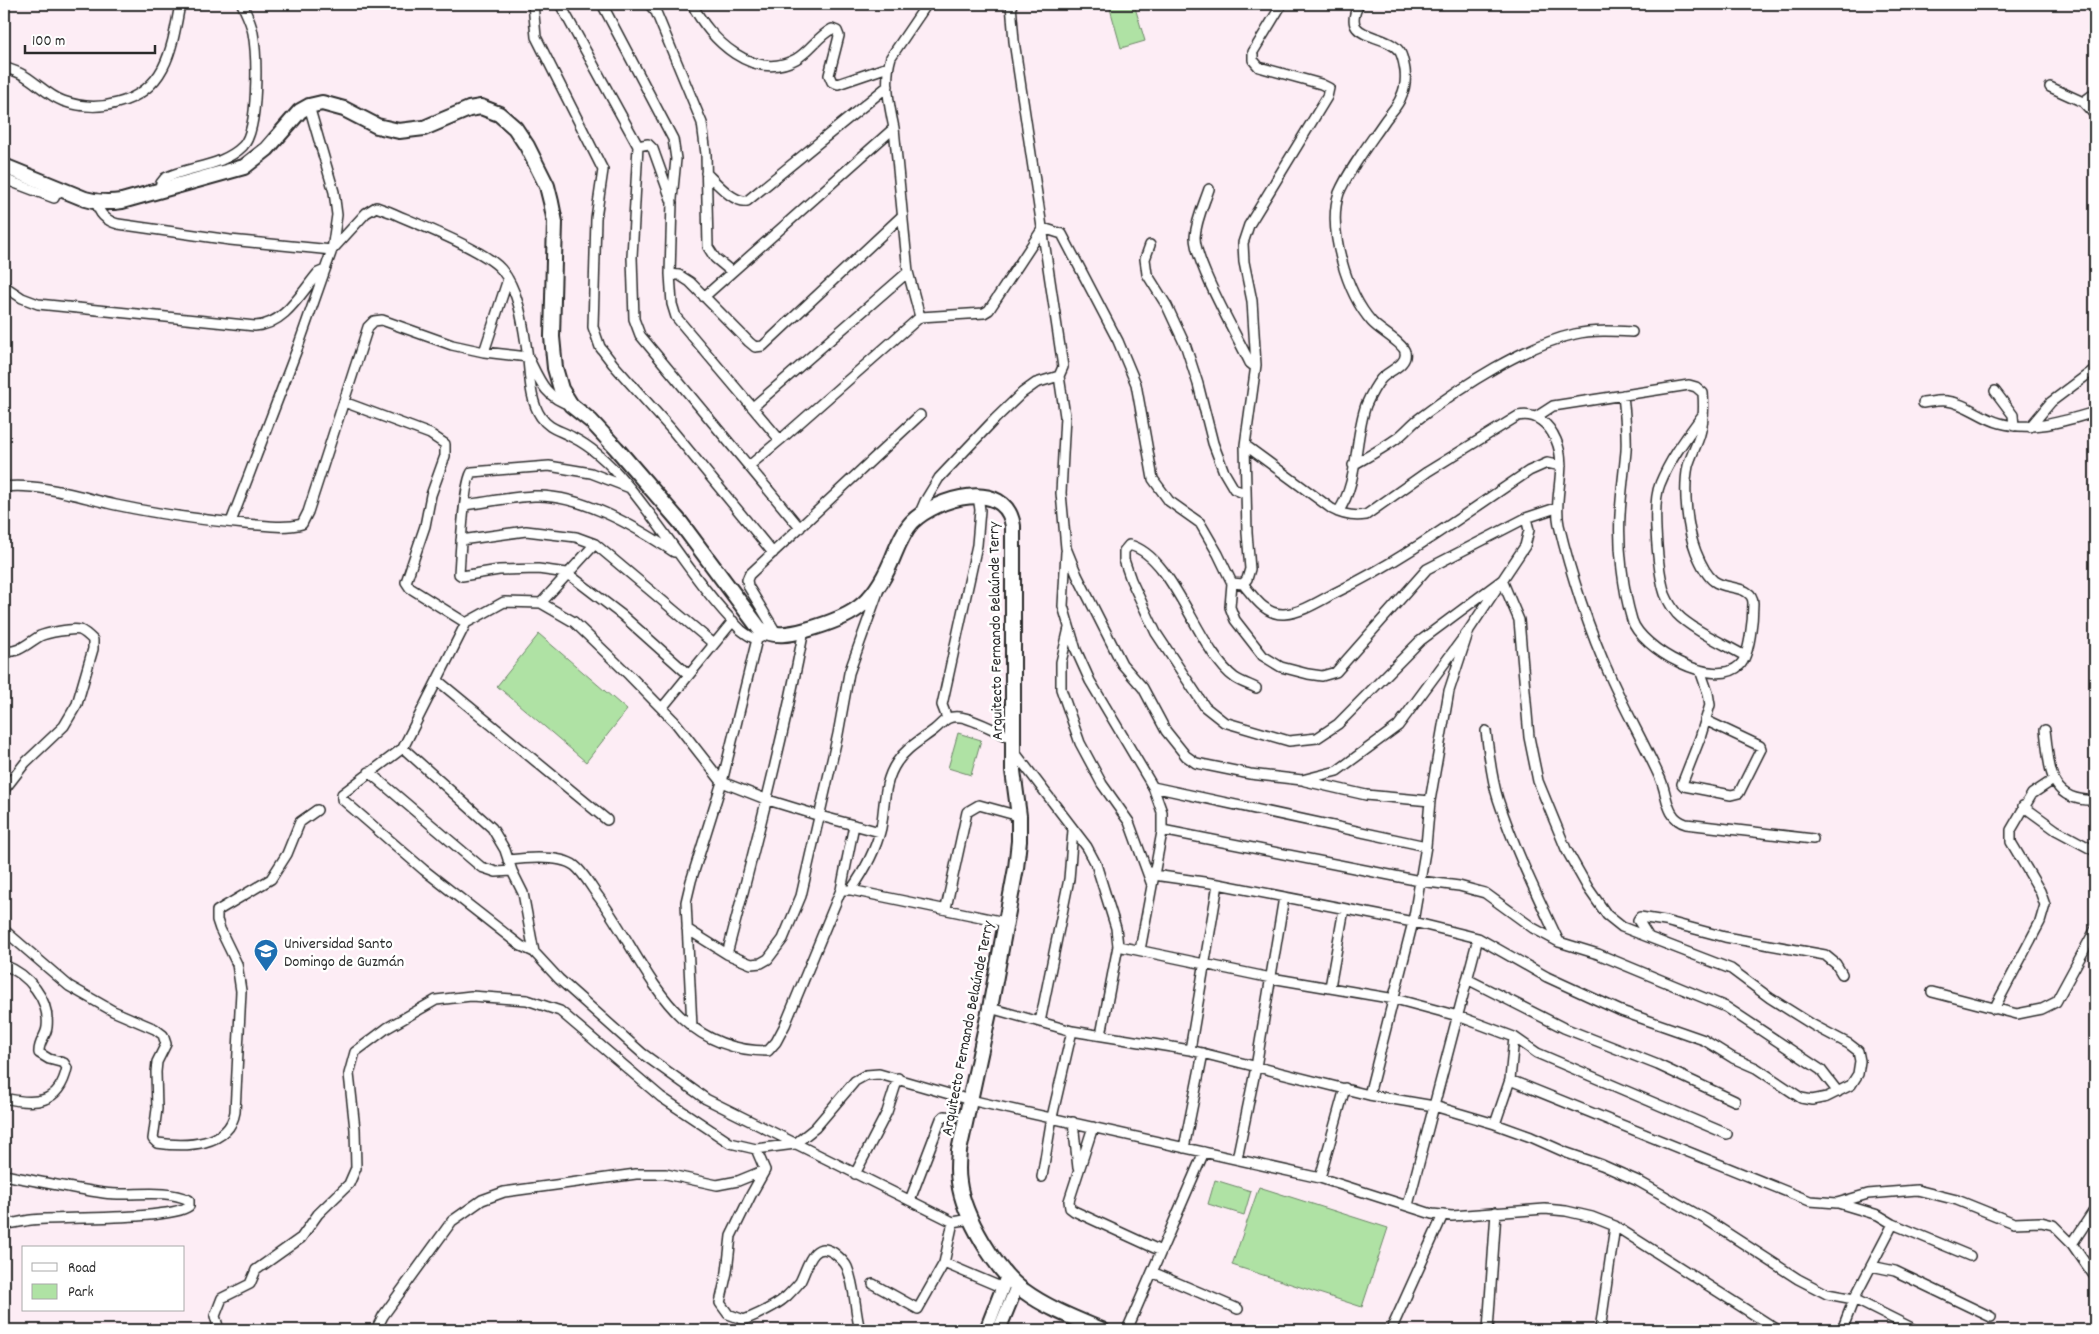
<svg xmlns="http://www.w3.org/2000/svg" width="2099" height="1334" font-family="Dekko,sans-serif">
<rect width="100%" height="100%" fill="#fdedf5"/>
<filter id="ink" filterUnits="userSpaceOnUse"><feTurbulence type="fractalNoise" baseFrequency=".02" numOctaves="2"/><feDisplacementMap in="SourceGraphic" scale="10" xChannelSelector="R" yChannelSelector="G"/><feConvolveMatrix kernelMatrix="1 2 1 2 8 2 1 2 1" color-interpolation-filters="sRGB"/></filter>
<g filter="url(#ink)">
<!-- green -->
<path fill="#afe2a4" stroke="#6d8668" d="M1115,4H1134L1145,41L1121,48L1109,5Z
M539,634L627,710L586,762L497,686Z
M958,733L981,740L971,775L948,768Z
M1215,1180L1251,1191L1244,1215L1208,1204Z
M1259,1187L1388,1228L1362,1307L1232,1265Z"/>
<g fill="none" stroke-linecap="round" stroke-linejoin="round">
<defs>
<path id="street" d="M533,4L536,37L603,170L596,218L593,327L600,347L613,364L672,430L773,553
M560,4L638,146L632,257L634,319L640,335L800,528
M602,4L673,139L676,159L672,199
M649,4L656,12L702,123L706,154L708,247L715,258L732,272
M692,4C710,40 754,82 796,59C810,51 818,36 832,29L837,31L839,36L829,75L832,82L838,84L888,67
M1282,4L1253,52V60L1259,67L1321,84L1329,88L1327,97L1249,225L1243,243L1244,262L1252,301L1256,365L1245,445L1247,533L1250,569L1247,579L1243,584C1254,597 1265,615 1284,614C1301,613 1318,602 1333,594C1403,560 1465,514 1529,471L1547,463L1561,466
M4,67C11,70 19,72 25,76C38,84 49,96 63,101C80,107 100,108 117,103C167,90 172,48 180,4
M2050,87L2083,102L2095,93
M2083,102L2095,115
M894,128L908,272L920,317
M638,146L648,144L653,149L672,202L670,274L672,304L676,317L780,440
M706,173C716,182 733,203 747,201L888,86
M4,179L54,198L58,190
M1209,189C1204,204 1196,220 1195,237C1195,263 1237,336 1250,363L1255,367
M159,191L161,183L165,178C190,166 222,167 243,146C259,129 257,55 253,33C251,22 246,13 242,4
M97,203C99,214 107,221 118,224L230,240L332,250L337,215L334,192L309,106
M1150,245L1145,259L1147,274L1167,306L1186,347L1198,384L1213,443L1224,472L1234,489L1246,494
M670,274L679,275L690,282L749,342L755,347L763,346L903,215
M4,286L22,298L38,304L255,326C284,325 301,293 318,273L325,270
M704,297L894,128C889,105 884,80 891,57L927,4
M484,352L508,279
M1059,376L1065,416L1061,493L1066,548L1077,575L1122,664L1143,688L1166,731L1186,756L1196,763L1250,774L1302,780L1337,771L1398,726L1469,630
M1995,391L2013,415L2014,426
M344,402L430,434L445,444V456L431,495L425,526L406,582L410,588L466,623
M1923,403C1931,402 1939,400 1947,401C1966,403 1981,418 2000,423C2032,432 2064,421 2095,412
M753,407L908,272
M1702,416C1686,438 1670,459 1660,484C1651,505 1658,572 1665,594C1668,601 1672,608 1677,614C1691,629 1726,645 1745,656
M1536,417L1553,406L1689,385L1696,387L1703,393C1704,407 1704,421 1700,434C1697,445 1691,455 1688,466C1683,490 1687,529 1696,552C1700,562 1706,575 1714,581C1725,590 1753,585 1753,603C1753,618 1750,655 1740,665C1715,690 1641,649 1632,620C1623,590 1618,548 1620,515C1621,494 1624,473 1626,451C1627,432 1625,414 1623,395
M2030,427L2051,402L2095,369
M1245,445L1332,509C1343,515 1354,517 1366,515L1427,472L1518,416C1536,412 1549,424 1556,440C1568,467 1553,497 1559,525C1570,572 1590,633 1610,676C1625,710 1644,743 1660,778C1668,794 1665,818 1686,824L1813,839
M1353,465C1367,457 1382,449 1396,439C1405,433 1412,423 1421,417C1462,386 1525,345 1575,334C1593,330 1613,331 1632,332
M749,466L780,440L920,317L984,313L989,310L1043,228L1062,234L1118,341L1136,384L1153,479L1169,501L1200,523L1218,554L1232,583L1243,584
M4,487C41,483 80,497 116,505C158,514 202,520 245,524C264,525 283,529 302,524L308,512L368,327L374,321L382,320L452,345L484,352L528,357C539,379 545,398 571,405
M630,488L591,473L549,466L472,472C464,479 460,558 459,574L462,576L499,570L538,569L567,573L622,615L689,675
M465,505C488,502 511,497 534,496C581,494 636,527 674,552
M1338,512C1359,482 1354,439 1366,405C1370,396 1375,386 1381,379C1388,371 1408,365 1405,352C1404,344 1379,330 1372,322C1347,294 1327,229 1339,193C1350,168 1369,144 1384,122C1390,113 1398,106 1401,97C1405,89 1406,79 1405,70C1404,65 1403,57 1400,52C1385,31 1339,42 1359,4
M919,515L925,501L939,478L995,419L1022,393L1036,383L1059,376L1063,367L1014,41L1011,4
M231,522L299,344L332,250L366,213L376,207L390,212C415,223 485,250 501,269C519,290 523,324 527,351C530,372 529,400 541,417C549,429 560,430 572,437C592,447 610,464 624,481C665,529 696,585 741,630C749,636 758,644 765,633
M461,540L526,531L576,537L595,544L714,644
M1066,552L1063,606L1076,650L1090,681L1153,787L1162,812V832L1140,950
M1232,583L1230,607L1235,620L1263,656L1281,667L1308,674L1322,676L1336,672L1427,569L1526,518L1556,508
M541,603L595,544
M1069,628L1061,662V689L1080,743L1102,784L1129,822L1152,885
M777,634L748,586L747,580L749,575L920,415
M4,651C18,654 28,643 40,636C47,633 72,628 80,630C85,632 89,636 93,640V649L77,704L64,726L25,763L4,790
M1700,670L1708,693L1710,705L1700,738L1682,784L1684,786L1731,795L1739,793L1761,749L1760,746L1705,720
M437,680L607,820
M662,708L733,621
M947,718L942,705L977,545L980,510L978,496
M2045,730C2050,766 2047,802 2095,800
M1486,731C1489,753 1491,777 1498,799C1514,848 1537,895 1559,942
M403,748L492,828L505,850L512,871L523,893L534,952L559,979L643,1054L706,1099L953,1222L971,1219
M1013,750L1087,847L1096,864L1116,928L1118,946L1101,1035
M369,772L481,867L496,872L512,871
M1305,781L1366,795L1430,801
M1153,787L1426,846
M2023,806L2056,830L2095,851
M1162,830L1420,881L1459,886L1485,893L1533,928L1559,942L1598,954L1726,1007L1821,1070L1838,1092
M508,860C525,858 561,855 575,866C584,873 591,887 598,896C647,962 669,1051 768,1051L776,1042L785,1025L841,890L854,825
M1154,875L1218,884L1413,922L1478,938L1547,977L1621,1011L1704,1040L1733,1058L1756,1068L1801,1098L1812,1100L1827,1097L1851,1085L1858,1074L1860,1061L1858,1051L1849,1044L1813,1025L1770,998L1731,969L1622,927L1607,915L1588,888L1566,849L1538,781L1529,737L1519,620L1502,580L1420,641L1338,724L1317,738L1289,741L1224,722L1205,707L1156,633L1131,580L1124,560V551L1129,545C1174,555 1197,650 1235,678C1241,682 1250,685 1256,688
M841,890H851C863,873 876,849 881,828C885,806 883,782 897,762C906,748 921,740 934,730C943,723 946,715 960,717C973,718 999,733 1012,738
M851,890L1005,922
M946,908L967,812L979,805L1019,816
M687,929L727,954L751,964L761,963L768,959L783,939L801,896L838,734L849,673L878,592
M4,930L69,986L113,1011L155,1029L163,1035L166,1044L157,1062L156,1072L157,1109L153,1139L157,1143C185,1147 229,1147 235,1112L241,991L237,964L220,929L217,920V911L271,879L287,854L300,822L317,810
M1648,936L1638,920L1640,917L1665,921L1725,937L1825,955L1836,964L1842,974
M1118,946L1271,978L1395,999L1458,1016L1514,1037L1537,1053L1727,1134
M534,952L521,946L424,870L342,799V794L403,748L466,623L504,602L541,603L574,622L629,675L675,722L722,782L768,800L820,816L880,832
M727,954C755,847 783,740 804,630
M4,965C28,974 50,999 47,1027C46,1037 38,1042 39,1053L49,1059L64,1063L67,1068C59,1105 34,1105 4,1098
M1467,979L1564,1028L1658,1065L1735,1101
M1330,987L1344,909
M1932,992L2017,1014L2042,1009L2056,1002L2095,930
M990,1008L1072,1031L1190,1050L1369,1095L1434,1106L1495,1124L1531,1137L1567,1153L1602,1165L1638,1181L1707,1220L1798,1279L1827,1294L1854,1299L1916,1330
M1994,1009L2040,922L2045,905L2040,891L2011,842V830L2032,794L2053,780
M1040,1022L1069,879L1073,830
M692,1027L686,902L691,881L722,782L757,639
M1190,1050L1218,884
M1510,1080L1810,1201L1837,1203L1868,1194L1917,1190L1957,1200L2014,1223L2041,1222L2053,1225L2072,1244L2095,1277
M1369,1095L1413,922L1426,846L1430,801L1449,691L1469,630L1525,546L1529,530L1526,518
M1073,1122L1078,1168
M1495,1124L1510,1080L1514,1037
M1093,1127L1069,1201L1070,1208L1074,1211L1161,1251
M1184,1148L1203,1053
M1237,1159L1256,1067L1284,897
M765,1170L751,1195L731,1236L727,1272L720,1303L728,1314L744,1320C759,1314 775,1307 787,1296C791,1292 797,1286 800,1282C807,1270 812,1238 834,1253C839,1257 845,1262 847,1267C856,1289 854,1308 860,1330
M855,1174L887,1112L898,1078
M4,1175C37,1181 70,1188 104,1193C132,1197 162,1188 189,1200V1206C172,1220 59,1217 31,1220C22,1221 13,1224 4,1224
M1042,1177L1052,1117L1072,1031
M1320,1178L1345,1088
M910,1200L941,1119L944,1116L954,1117
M1838,1203L1878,1215L1893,1224L1970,1256
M1408,1205L1478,938
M2072,1244L2095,1209
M944,1263L1003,1288
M1871,1266L1895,1271L1991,1317
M1152,1272L1238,1309
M873,1284L918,1309L944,1263L953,1222
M219,1330L215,1316L222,1298L250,1284L256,1270L301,1238L318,1214L349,1184L356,1168L355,1129L349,1074L355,1052L387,1028L436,1000L471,996L527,1000L560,1011L661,1097L730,1143L756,1149L795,1144L815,1128L855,1081L866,1075L879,1074L970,1100L1320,1178L1432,1214L1452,1216L1545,1209L1566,1211L1592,1217L1615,1226L1778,1330
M376,1330L383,1316L452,1221L482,1200L504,1192L636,1174H666L717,1185L738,1181L765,1170L756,1149
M1127,1330L1204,1152
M1391,1330L1443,1215
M1488,1330L1496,1212
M1600,1330L1615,1226
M1842,1330L1854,1299L1893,1224"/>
<path id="secondary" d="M986,1330L1007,1276
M999,1330L1017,1286"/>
<path id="primary" d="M4,166L85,199C98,203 108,203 122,201L244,167L267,149L300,111L309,106L322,103L344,109L377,126L399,131L424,128L469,109L481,107L499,114L515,128L527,146L547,186L551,202L555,222L552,337L555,368L561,389L571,405L591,421L616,448L680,522L759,628C773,638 791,634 806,630C852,617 872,606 891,562C897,548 902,533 912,522C936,498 1006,477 1013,526V771L1019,816V841L1016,868L990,1008L959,1151C958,1162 957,1171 959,1182C963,1215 996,1272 1024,1291C1047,1308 1076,1319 1102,1330"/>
</defs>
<!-- street casing -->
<use href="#street" stroke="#2b2b2b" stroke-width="12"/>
<!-- secondary casing -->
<use href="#secondary" stroke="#2b2b2b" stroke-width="16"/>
<!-- primary casing -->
<use href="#primary" stroke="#2b2b2b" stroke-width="18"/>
<!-- street -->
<use href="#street" stroke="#fff" stroke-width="9"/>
<!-- secondary -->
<use href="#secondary" stroke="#fff" stroke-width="12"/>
<!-- primary -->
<use href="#primary" stroke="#fff" stroke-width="14"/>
</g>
</g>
<!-- icons -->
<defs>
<symbol id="university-pin" viewBox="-11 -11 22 30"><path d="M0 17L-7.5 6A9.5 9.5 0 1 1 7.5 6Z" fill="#1f6fb2" stroke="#fff"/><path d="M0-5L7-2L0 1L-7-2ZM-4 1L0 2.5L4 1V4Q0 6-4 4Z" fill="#fff"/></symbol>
</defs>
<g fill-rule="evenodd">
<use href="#university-pin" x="252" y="937" width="28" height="38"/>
</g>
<g text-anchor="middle" stroke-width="5" stroke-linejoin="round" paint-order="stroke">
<!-- street labels -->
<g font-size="16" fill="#2b2b2b" stroke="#fff">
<text transform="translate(994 631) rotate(-91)" y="6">Arquitecto Fernando Belaúnde Terry</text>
<text transform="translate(966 1028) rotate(-79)" y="6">Arquitecto Fernando Belaúnde Terry</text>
</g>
<!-- poi labels -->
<g font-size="16" fill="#2b2b2b" stroke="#fff" text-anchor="start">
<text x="284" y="948">Universidad Santo<tspan x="284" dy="18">Domingo de Guzmán</tspan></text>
</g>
</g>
<!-- margin -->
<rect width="2099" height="1334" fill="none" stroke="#fff" stroke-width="20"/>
<rect x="10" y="10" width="2079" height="1314" fill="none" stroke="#2b2b2b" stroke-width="2" filter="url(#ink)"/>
<!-- legend -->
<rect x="22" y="1246" width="162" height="65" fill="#ffffff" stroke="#aaaaaa"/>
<rect x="32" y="1263" width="25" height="8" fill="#ffffff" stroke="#aaaaaa"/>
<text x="68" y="1272" font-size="15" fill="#2b2b2b">Road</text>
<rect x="32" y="1284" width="25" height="15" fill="#afe2a4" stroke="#aaaaaa"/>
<text x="68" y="1296" font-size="15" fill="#2b2b2b">Park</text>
<!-- scale -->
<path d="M25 45v8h130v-8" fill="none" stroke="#2b2b2b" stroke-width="2.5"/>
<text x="32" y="45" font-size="15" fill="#2b2b2b" stroke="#ffffff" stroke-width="4" paint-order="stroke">100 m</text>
</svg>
